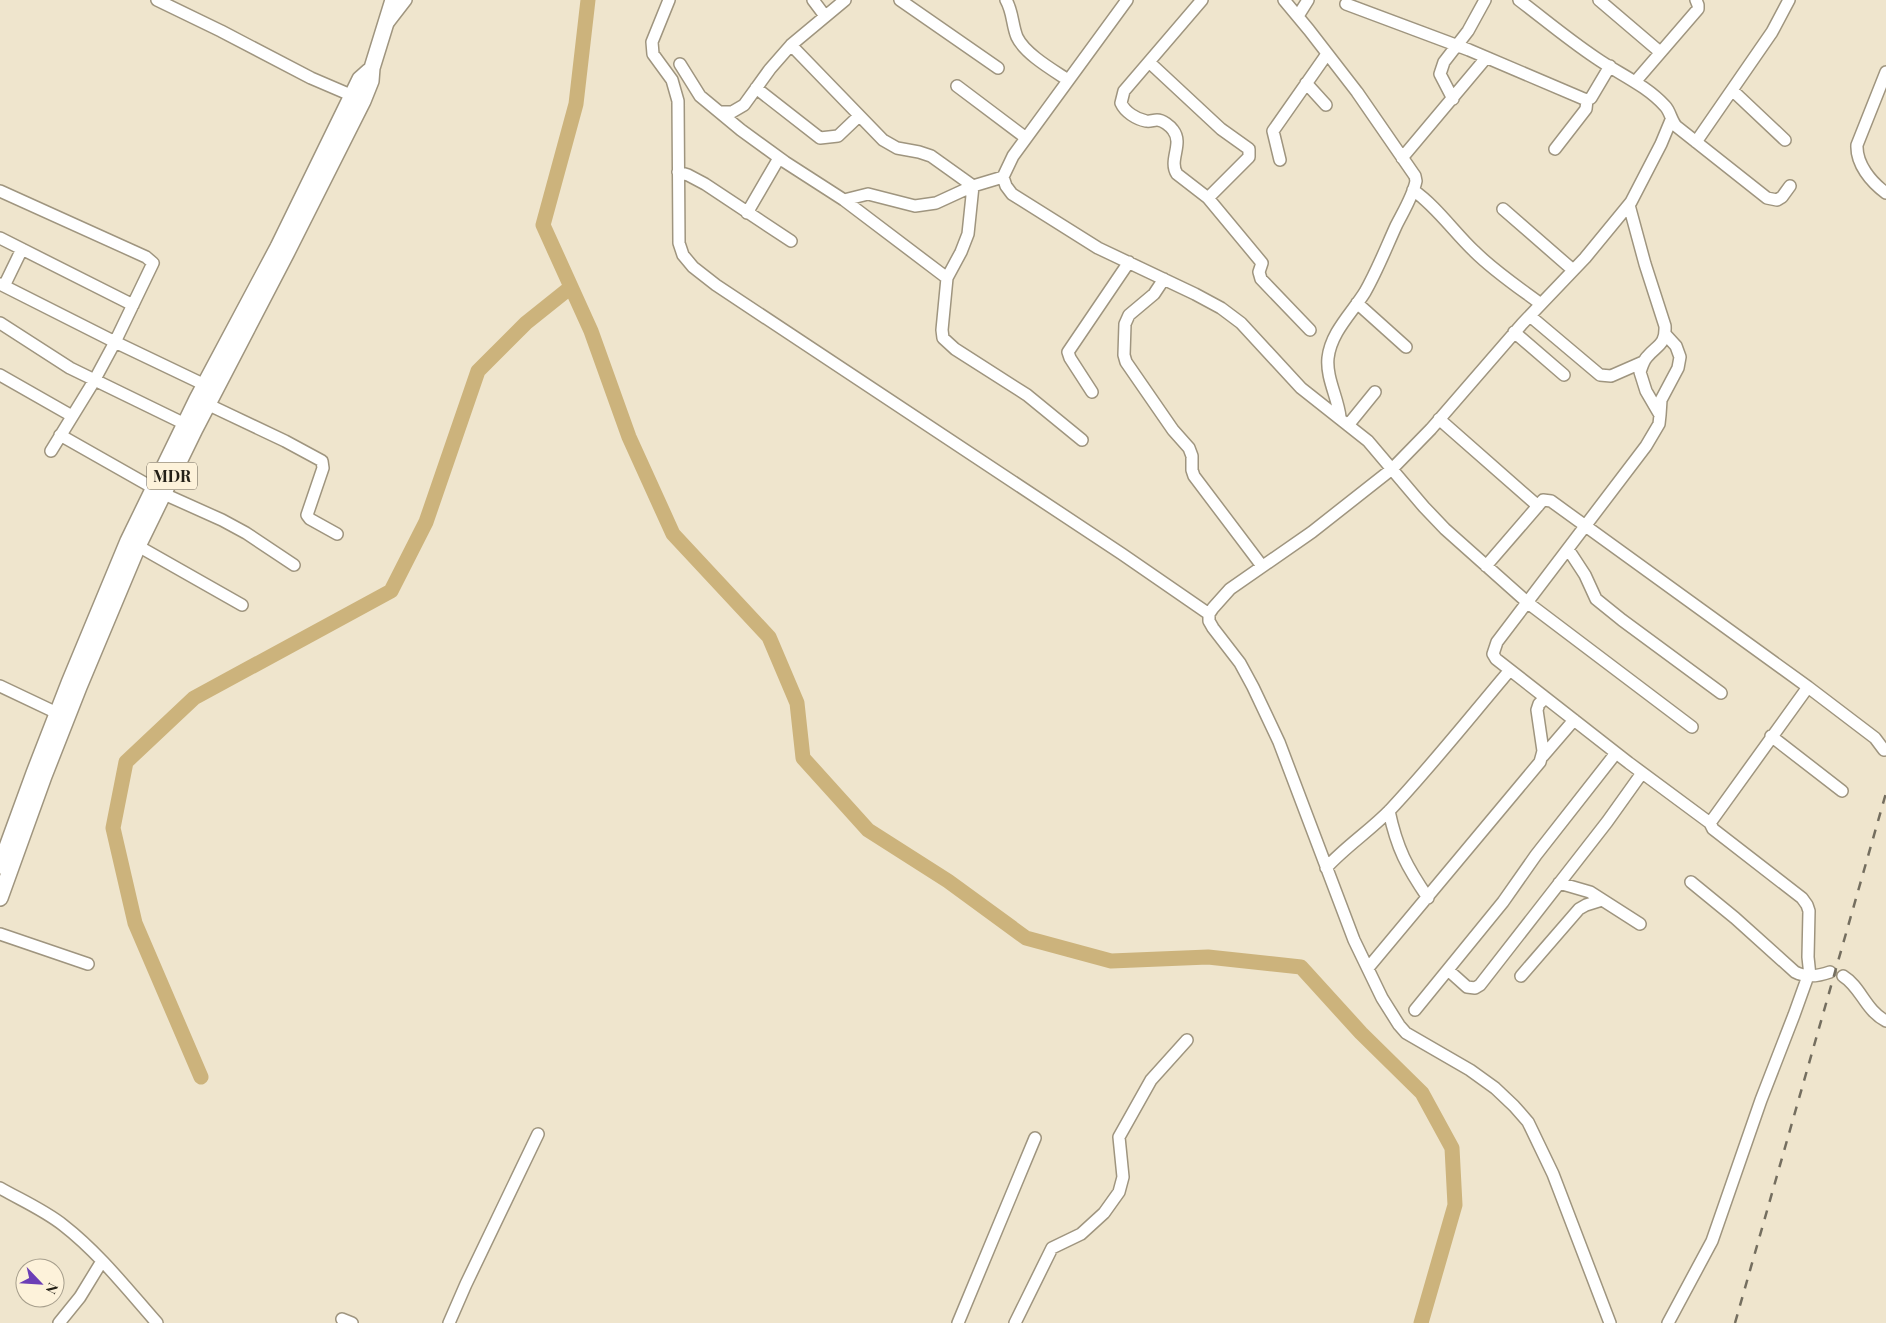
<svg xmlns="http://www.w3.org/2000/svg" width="1886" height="1323" font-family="'Playfair Display',serif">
<rect width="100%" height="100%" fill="#efe5cd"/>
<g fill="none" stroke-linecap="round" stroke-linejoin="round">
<!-- river -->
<path stroke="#ccb37c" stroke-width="15" d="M588,0L576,104L543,225L591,331L629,437L673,534L769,637L797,703L803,758L868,830L948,881L1026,938L1111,961L1208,957L1301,967L1361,1033L1422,1093L1452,1148L1455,1205L1421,1323
M201,1077L135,923L113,828L126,762L194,698L391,591L426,522L478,371L526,323L571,287"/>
<defs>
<path id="minor" d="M157,0L221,31L311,78L353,96
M669,0L652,42L653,54L672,80L678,101L679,243L683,255L693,267L716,285L1122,554L1209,614
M813,0L825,16
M900,0L998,68
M1006,0C1013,12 1012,25 1017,37C1025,54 1053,70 1068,80
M1127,0L1013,156L1003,177L1006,186L1012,194L1098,248L1195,294L1221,308L1241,323L1301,388L1368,441L1424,507L1445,529L1528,603L1692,727
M1202,0L1124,91L1121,103C1125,112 1136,119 1146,121C1150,122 1153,120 1157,120C1163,120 1170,126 1173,130C1184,144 1168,160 1177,174L1208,198L1262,263L1259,272L1261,279L1310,330
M1284,0L1309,30L1357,92L1415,176L1416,181C1413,196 1403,212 1396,226C1386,248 1377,271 1365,292C1352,313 1331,332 1328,358C1326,378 1338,398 1340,417
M1519,0C1544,19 1569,40 1596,58C1619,74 1646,85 1665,106C1670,111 1671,120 1676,126L1767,198L1777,200L1782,197L1790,186
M1599,0L1660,52
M1346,4L1469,50L1584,99L1587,100L1591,98L1610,66
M1298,16L1308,0
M389,22L406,0
M791,45L883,140L897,148L919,152L931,156L973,186L968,234L961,252L947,278L942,330L943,338L955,349L1027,395L1082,440
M1149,62L1221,129L1249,149V157L1208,198
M680,64L700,96L741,130L785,162L844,200L947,278
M1886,72L1857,145C1856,164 1871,182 1886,193
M1635,82L1698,9V5L1696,0
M1306,83L1326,105
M957,86L1026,138
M756,88L820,138L838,136L859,116
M1732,90L1785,140
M1453,99L1440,74L1444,62L1468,31L1485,0
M720,112H732L744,105L770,69L791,45L845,0
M1696,142L1772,32L1789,0
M1555,149L1586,109L1587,100
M1402,158L1486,58
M1280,160L1273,131L1327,54
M678,172L688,175L705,184L791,241
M1413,190C1437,207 1453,231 1474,251C1494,271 1518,287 1541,304
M0,191L146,257L153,263L115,342L94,381L51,451
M844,200L868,194L915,206L936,203L973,186L1003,177
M1629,205L1645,264L1665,326C1666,345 1657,345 1647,357C1643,361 1642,367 1640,372L1646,391L1660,415L1659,424L1646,446L1497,642L1493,654L1496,659L1629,763L1710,823
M1503,209L1573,270
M747,213L779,158
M0,238L133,305
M1164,279L1154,294L1129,315L1125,324L1124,355L1126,362L1173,430L1189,448L1192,456V470L1194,476L1262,566
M0,284L115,342L205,385
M4,286L22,249
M1357,303L1406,347
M1530,316L1600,375L1611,376L1643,362
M0,323L70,368L185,424
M1514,332L1564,375
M0,375L72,416
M1092,392L1070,358L1068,352L1129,262
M207,404L285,441L322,461L323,468L307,515L310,519L337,534
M1660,415L1661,400L1678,368L1680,357L1676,346L1665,334
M1439,419L1538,506
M1349,424L1375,392
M60,435L164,494L222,520L246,533L294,565
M138,546L242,605
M1568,549L1585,575L1596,599L1622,620L1721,693
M1486,566L1543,500L1551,501L1808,687L1875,738L1884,750
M0,686L57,713
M1808,687L1710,823L1713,829L1802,898L1807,905L1809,911L1808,957L1810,976
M1771,736L1842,791
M1543,756L1574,720
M1389,811C1397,849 1407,867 1428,898
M1326,868C1346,846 1371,830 1391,809C1433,764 1471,716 1510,670
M1691,882L1735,918L1795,972C1806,978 1819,976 1830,972
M1559,883L1590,892L1640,924
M0,934L88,964
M1368,968L1540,762L1543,751L1537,710L1539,704L1545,698
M1448,970L1467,987L1475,988L1480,985L1607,822L1642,773
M1521,976L1579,909L1586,905L1602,900
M1843,976C1861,987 1865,1010 1886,1021
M1415,1010L1503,902L1536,855L1616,753
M0,1188C21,1200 44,1210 63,1225C99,1253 127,1289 157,1323
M342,1319L352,1323
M59,1323L80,1297L102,1261
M449,1323L466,1284L538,1134
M958,1323L1035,1138
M1015,1323L1052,1248L1081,1234L1104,1213L1119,1192L1123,1177L1119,1137L1151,1080L1187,1040
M1610,1323L1553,1174L1528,1122L1514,1106L1495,1088L1470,1070L1406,1033L1399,1025L1382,998L1354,940L1279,742L1253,687L1240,663L1213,628L1209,621V614L1213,608L1230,589L1312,532L1392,469L1431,429L1522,324L1585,258L1631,202L1661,144L1671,120
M1668,1323L1712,1241L1761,1100L1794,1015L1808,976"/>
<path id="major" d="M0,866L34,773L69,683L128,541L197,399L278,247L360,79L369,71
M0,898L44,776L79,687L138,546L195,429L287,252L363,101L371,81L372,68L393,0"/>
</defs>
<!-- minor casing -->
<use href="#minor" stroke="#9f957f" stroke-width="14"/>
<!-- major casing -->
<use href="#major" stroke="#9f957f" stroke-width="18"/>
<!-- minor -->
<use href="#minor" stroke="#fff" stroke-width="11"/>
<!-- major -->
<use href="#major" stroke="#fff" stroke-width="15"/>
<!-- rail -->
<path stroke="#746e5f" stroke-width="2.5" stroke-dasharray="9 9" stroke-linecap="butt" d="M1735,1323L1886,793"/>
</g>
<g text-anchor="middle" stroke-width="5" stroke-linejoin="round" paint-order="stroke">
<!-- shield labels -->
<rect fill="#fdf2da" stroke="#655f52" stroke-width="1" x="147" y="462.5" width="50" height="27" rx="4"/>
<g font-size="16" font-weight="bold" fill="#242017">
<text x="172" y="482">MDR</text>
</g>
</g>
<!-- north arrow -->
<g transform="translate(40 1283) rotate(115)"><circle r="24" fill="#fdf2da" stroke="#a69e8c"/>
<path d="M0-4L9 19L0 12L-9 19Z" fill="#6c3eb6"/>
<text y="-8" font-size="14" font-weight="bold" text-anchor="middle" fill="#242017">N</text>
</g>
</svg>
